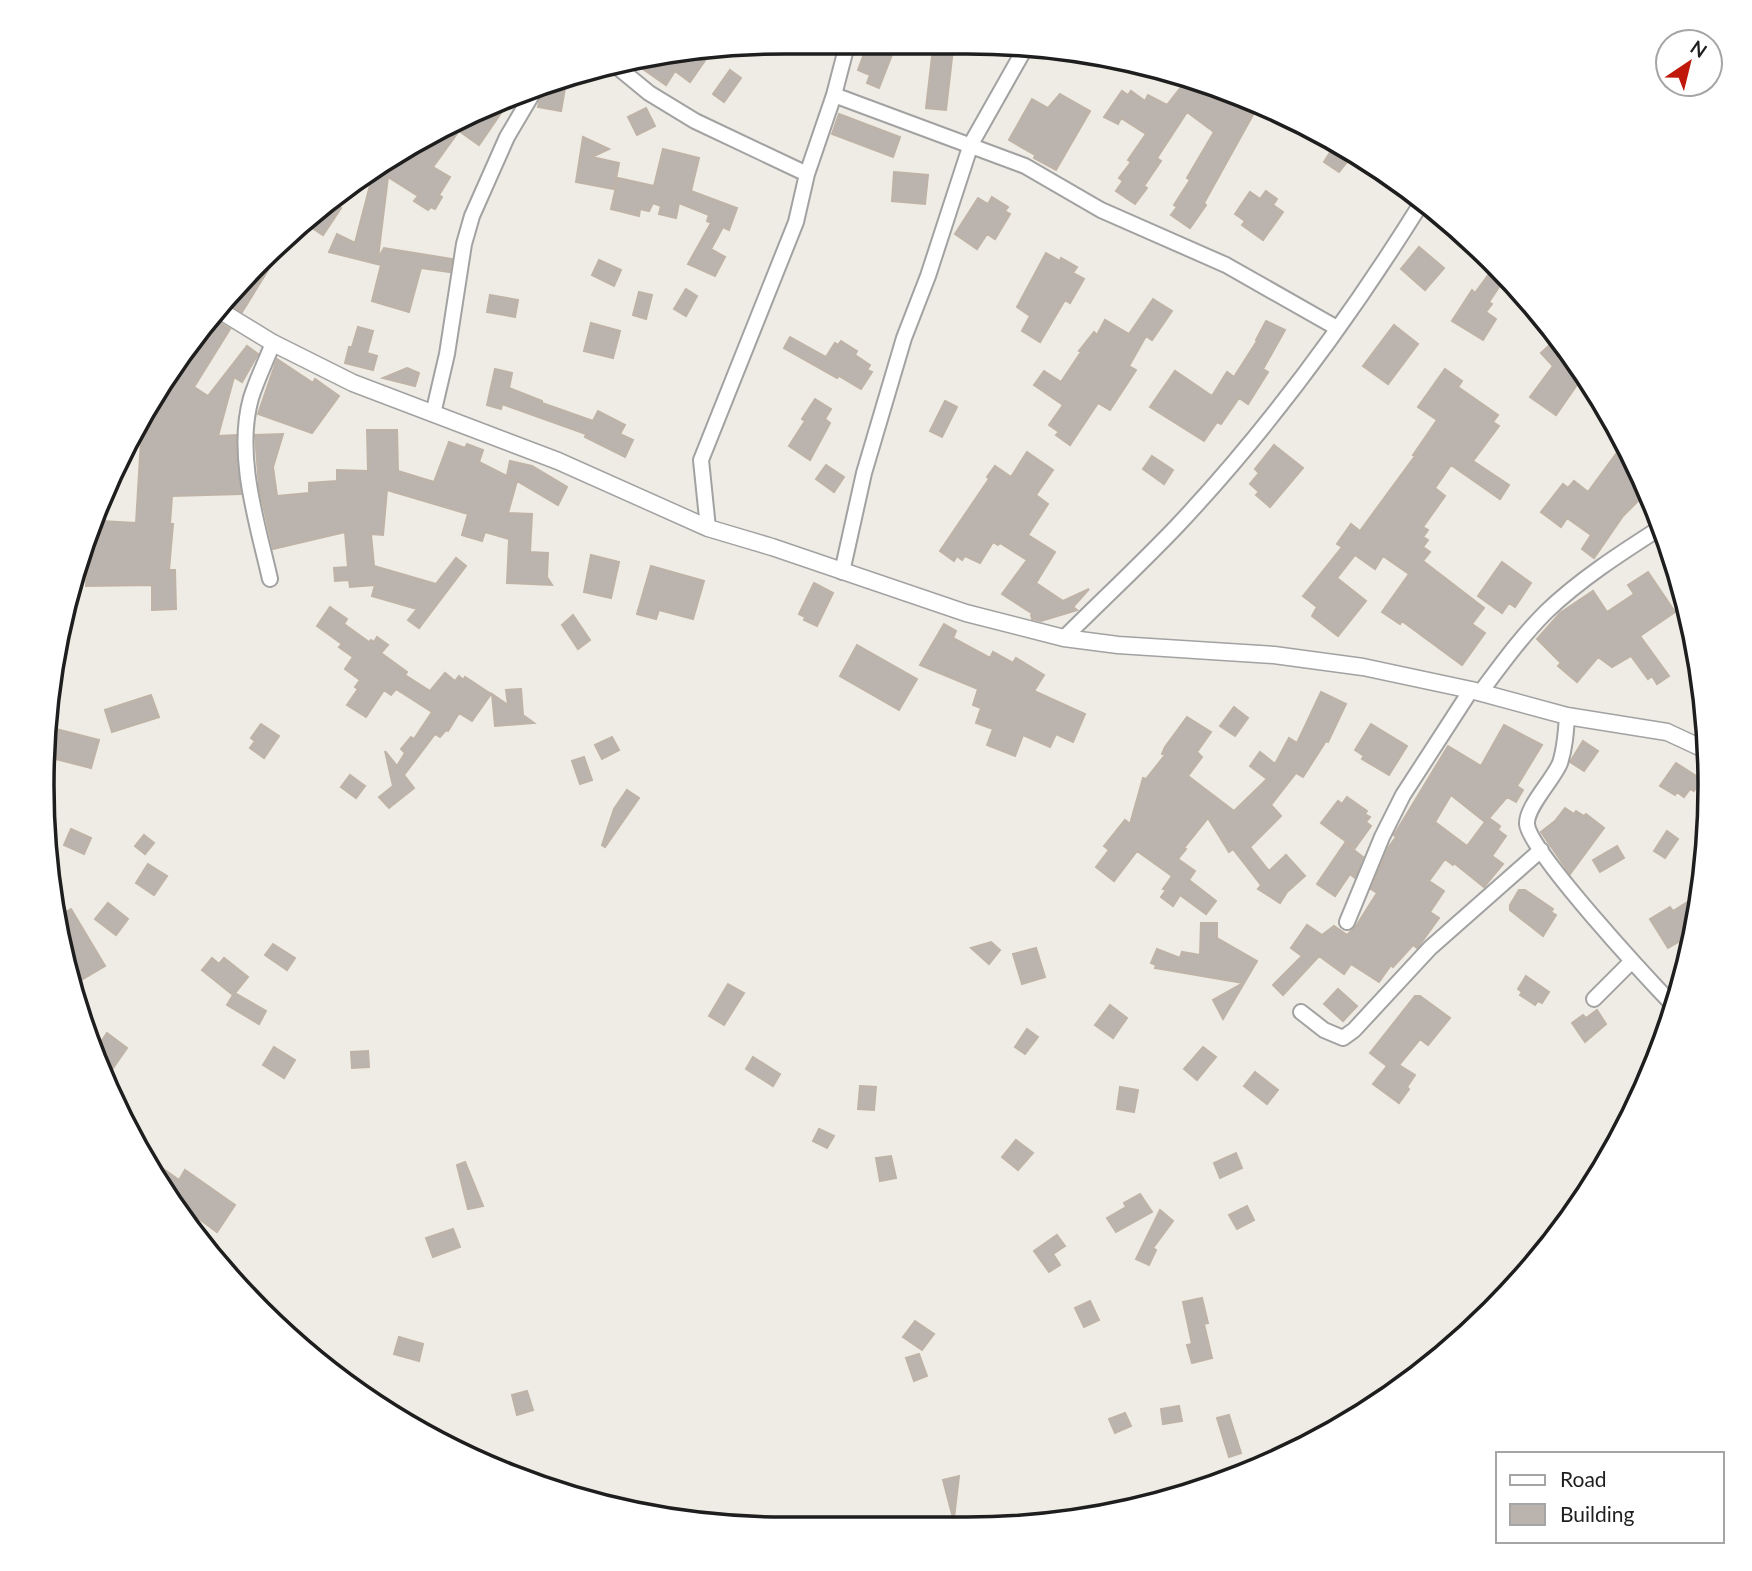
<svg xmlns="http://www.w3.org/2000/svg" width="1752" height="1571" font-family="Lato,sans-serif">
<rect width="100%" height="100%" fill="#eeece4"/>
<!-- building -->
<path fill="#bbb4ae" stroke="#bfb3a7" stroke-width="2" fill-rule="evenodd" d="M867,46L895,47L879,88L867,83L870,75L858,70Z
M933,48L953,49L946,110L926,108Z
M713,49L690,82L675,71L666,85L630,60L640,56Z
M730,70L741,78L724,102L713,94Z
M1189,77L1206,82L1248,101L1244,106L1254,113L1204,203L1206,205L1190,228L1171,215L1177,207L1174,205L1190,180L1187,178L1214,132L1187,112L1157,158L1161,161L1144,186L1147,188L1135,204L1116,191L1123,181L1119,178L1131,162L1128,160L1146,134L1121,118L1118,124L1104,117L1122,91L1128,95L1131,91L1145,101L1148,95L1167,105Z
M553,86L565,88L561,111L538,107L542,90Z
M1060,94L1090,111L1056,170L1034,158L1035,155L1009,140L1032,99L1048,108Z
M492,107L501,113L479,145L459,131L433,167L450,177L439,195L442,197L435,209L431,207L428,210L414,201L418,196L388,177L378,258L384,248L452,259L450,272L421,268L409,312L372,301L381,265L329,252L337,234L355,243L374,170L457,119Z
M646,108L655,126L637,135L628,117Z
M839,114L900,137L893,157L832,134Z
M583,137L609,149L592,157L619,163L614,189L576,182Z
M663,149L699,158L691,191L737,208L729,230L723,227L711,249L725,257L715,276L688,264L711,223L707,221L709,215L679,203L676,218L659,214L661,206L653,203L649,211L640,209L639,216L611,209L618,178L654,186Z
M1331,151L1347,162L1339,172L1324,162Z
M894,172L928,175L925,204L892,201Z
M1266,191L1277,199L1273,205L1283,212L1263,240L1242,225L1245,221L1235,214L1250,192L1260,199Z
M992,197L1008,207L1005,211L1010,214L995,239L987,234L977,249L955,234L978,198L988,204Z
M328,200L341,208L323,235L305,223Z
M1419,247L1444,268L1425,290L1401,269Z
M1046,253L1060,261L1061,258L1077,267L1073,273L1084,279L1070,303L1065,300L1040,342L1022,331L1030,316L1017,307Z
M599,260L621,270L614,286L592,275Z
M265,263L270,267L242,312L226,302Z
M1494,267L1505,278L1489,302L1492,304L1486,312L1496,319L1483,340L1452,321L1472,290L1475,293Z
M686,289L697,296L686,316L674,309Z
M639,292L652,295L646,319L633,315Z
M490,295L518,300L515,317L487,312Z
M1153,299L1172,311L1152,340L1146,336L1129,366L1136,370L1110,410L1098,403L1070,445L1056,435L1059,432L1049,425L1063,405L1034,385L1044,371L1061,382L1081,352L1079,351L1094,332L1097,335L1105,320L1129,334Z
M215,320L230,329L194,387L208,396L247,346L258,354L242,382L234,377L218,436L236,435L241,494L172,496L170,524H173L169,570H175L176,609L152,610V585L86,586L88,548L94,530L101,531L102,521L136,523L141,440H129L155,399L159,400L165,382L182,355H185L196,332L207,322L213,325Z
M1266,321L1285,330L1263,369L1268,372L1248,404L1239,398L1221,424L1217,422L1204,441L1150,407L1175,371L1212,396L1227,372L1234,377L1257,341L1256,340Z
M591,323L620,331L613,358L584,351Z
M1394,325L1418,344L1388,384L1363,366Z
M358,327L373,331L367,353L377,356L373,370L345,363L349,347H352Z
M790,337L826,357L835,343L838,345L841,341L857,351L855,355L870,365L867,370L872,372L861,389L839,376L837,378L784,348Z
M1557,338L1565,347L1583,376L1556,415L1530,397L1553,366L1541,353Z
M277,359L313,383L315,379L339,396L312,433L258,414Z
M407,368L419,373L415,386L383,378Z
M495,369L512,373L509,388L542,401V403L593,421L598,411L625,425L620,434L633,440L625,457L585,437L586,434L502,404L501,409L487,405Z
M1445,369L1462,381L1458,387L1498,415L1493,422L1499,426L1473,461L1509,485L1500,499L1451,465L1435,488L1445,496L1423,527L1428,530L1423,537L1428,540L1423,547L1430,552L1423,561L1484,608L1472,624L1485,633L1462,665L1402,621L1400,624L1382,612L1409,574L1383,556L1375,569L1355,555L1337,578L1366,601L1338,636L1312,616L1317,607L1303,596L1342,547L1337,544L1351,524L1360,531L1415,456L1413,455L1437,420L1418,407Z
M815,399L831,409L825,419L830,423L810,460L789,446L805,421L802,419Z
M945,401L957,407L942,437L930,431Z
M367,430H397L398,471L434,482L449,442L465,448L467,444L483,450L479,462L515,480L507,475L510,461L532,466L567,487L558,505L517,481L508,513L532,514L530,552L548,553L547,577L552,585L507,583L509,539L485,532L482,541L462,535L468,514L387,490L383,535L371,534L374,566L436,584L456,558L466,566L419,628L408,620L417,609L372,596L375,585L350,587L349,580L335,581L334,568L348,567L345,532L273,549L259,487L255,435L283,434L273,467L277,496L309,493V483L337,481V470L368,471Z
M1274,445L1303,468L1270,507L1256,495L1259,492L1250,484L1259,473L1255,469Z
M1027,452L1053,470L1036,495L1048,504L1028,535L1055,552L1036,583L1063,601L1089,589L1073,607L1077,610L1041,621L1032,619L1031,615L1033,614L1002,594L1027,560L1000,543L998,545L993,542L980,563L965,556L962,560L957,556L954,561L940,551L989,479L987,477L995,466L1011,477Z
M1616,454L1639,472L1647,492L1623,516L1594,558L1582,549L1591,535L1567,518L1561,527L1541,512L1563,484L1568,488L1574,481L1588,492Z
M1152,456L1173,470L1164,484L1143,469Z
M826,465L844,477L834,492L816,479Z
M591,555L619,562L611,598L584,592Z
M1502,562L1531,583L1515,607L1509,603L1502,613L1478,596Z
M651,566L704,581L693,619L659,610L656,619L637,614Z
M1648,572L1675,612L1640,636L1669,676L1657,684L1652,676L1648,679L1631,656L1612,667L1598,657L1577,682L1558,666L1561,663L1537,639L1560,613L1593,591L1607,612L1634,594L1628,585Z
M814,583L833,593L817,626L804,620L805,617L799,614Z
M330,607L347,619L344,624L369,642L371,640L374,642L377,637L388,645L381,653L407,672L405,675L430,691L445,673L455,681L459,676L463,680L465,677L491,694L472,721L459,713L448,731L446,730L440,737L435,734L404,775L414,788L389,808L379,797L393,786L385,751L397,766L405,753L401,749L411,737L414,739L432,712L396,689L391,695L384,690L366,717L347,705L358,689L355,687L360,680L345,669L353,657L339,647L342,644L317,626Z
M573,615L590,640L578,649L562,625Z
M944,624L956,631L953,638L990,658L993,652L1013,663L1016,658L1044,675L1034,691L1085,714L1073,742L1056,734L1050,747L1023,735L1015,756L987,745L993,729L976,723L981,708L973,705L978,689L920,665Z
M857,645L917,679L899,710L840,676Z
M521,689L523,715L534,723L495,726L492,694L508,705L506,690Z
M1321,692L1346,704L1328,742L1326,741L1303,777L1296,773L1271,805L1281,816L1250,847L1269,871L1286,855L1305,876L1287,892L1280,903L1258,889L1261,885L1233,849L1229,852L1208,818L1184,848L1186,849L1178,859L1195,871L1189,880L1216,901L1206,914L1180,895L1173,906L1161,897L1166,890L1163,889L1172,876L1137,851L1114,881L1096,867L1109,850L1104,846L1125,820L1130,824L1143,778L1146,779L1165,755L1162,754L1165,747L1187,717L1211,732L1197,752L1202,757L1188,776L1234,811L1267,779L1250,766L1260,752L1275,764L1289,738L1297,743Z
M151,695L159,717L112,732L105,710Z
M1234,707L1248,718L1235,736L1220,726Z
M261,724L279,736L264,758L250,748L255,741L251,738Z
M1371,724L1407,746L1389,775L1362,759L1364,756L1355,750Z
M1504,725L1542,745L1517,786L1523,790L1516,802L1507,797L1489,818L1500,826L1498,830L1506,836L1492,856L1503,864L1484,887L1454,863L1453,865L1445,859L1429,881L1444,891L1430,912L1439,918L1418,947L1417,948L1413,945L1393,967L1391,965L1379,982L1351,964L1344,974L1319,956L1283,995L1273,985L1302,956L1291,948L1307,925L1322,935L1334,926L1347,935L1356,926L1377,893L1371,889L1388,848L1396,837L1394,835L1448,746L1481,766ZM1451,795L1485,822L1467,846L1435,822Z
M56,729L99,740L91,768L48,757Z
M612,737L619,750L602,759L595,745Z
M1583,741L1598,751L1584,771L1570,762Z
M584,757L592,780L580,784L572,761Z
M1676,763L1701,779L1694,791L1690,789L1684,797L1677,792L1675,795L1660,786Z
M350,775L365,786L356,798L341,787Z
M627,790L639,798L605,847L602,845L614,809Z
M1347,797L1367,811L1365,814L1370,817L1366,822L1371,826L1355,848L1321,823L1338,801L1342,804Z
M1565,808L1574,814L1576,811L1584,816L1586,814L1604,828L1570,874L1541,832L1555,821Z
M71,829L91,838L84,854L64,845Z
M1667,831L1678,839L1665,858L1654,851Z
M144,835L154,843L145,854L135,846Z
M1345,843L1363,857L1355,878L1350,874L1335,896L1317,884Z
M1617,846L1624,858L1600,872L1593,860Z
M148,864L167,876L154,895L136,883Z
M1519,890H1525L1553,909L1551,912L1556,915L1543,936L1510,910V905Z
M1691,900L1697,911L1692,934L1668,948L1650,919L1670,907L1673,911Z
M108,903L128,919L116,935L95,919Z
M71,909L105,966L78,982L65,962L59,916Z
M1201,923H1217V938L1257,961L1223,1019L1213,1000L1243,983L1155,968L1156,965L1151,963L1157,949L1180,958L1182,952L1200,955Z
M991,942L1000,950L989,964L971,948Z
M273,944L295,958L287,970L265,955Z
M1036,948L1045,977L1022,984L1013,954Z
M212,958L219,964L224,958L248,977L235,993L266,1011L259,1024L227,1005L233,995L202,970Z
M1526,976L1549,992L1542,1003L1538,1001L1535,1005L1520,995L1522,992L1518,989Z
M728,984L744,993L724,1025L709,1016Z
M1338,989L1357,1006L1343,1021L1324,1004Z
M1415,996H1420L1450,1018L1428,1045L1420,1039L1399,1065L1415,1075L1407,1087L1409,1089L1399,1103L1373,1084L1387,1066L1370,1053Z
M1110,1005L1127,1018L1113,1038L1095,1025Z
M1597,1010L1606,1024L1585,1042L1572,1023L1583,1015L1586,1018Z
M1027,1029L1038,1037L1025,1054L1015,1047Z
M107,1033L127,1048L113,1068L97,1057L95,1051Z
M274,1047L295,1060L284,1078L263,1065Z
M1203,1047L1216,1057L1197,1080L1184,1069Z
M368,1051L369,1067L352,1068L351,1052Z
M753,1057L780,1074L773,1086L746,1069Z
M1255,1072L1278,1090L1267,1104L1244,1086Z
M860,1086L876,1087L874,1110L858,1109Z
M1120,1087L1138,1090L1134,1112L1117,1109Z
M819,1129L834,1136L827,1148L813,1141Z
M1016,1140L1033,1153L1018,1170L1002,1157Z
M1236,1153L1242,1168L1220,1178L1214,1163Z
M144,1155L179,1180L185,1170L235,1205L217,1232L172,1199Z
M891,1156L896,1178L880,1181L876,1158Z
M465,1162L483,1206L468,1209L457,1165Z
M1140,1194L1152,1212L1116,1232L1107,1218L1126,1207L1124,1203Z
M1247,1206L1254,1220L1237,1229L1229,1215Z
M1160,1210L1173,1221L1153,1248L1156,1250L1149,1265L1136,1259Z
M453,1229L460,1247L433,1257L426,1238Z
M1057,1235L1065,1246L1053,1254L1060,1265L1049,1272L1034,1251Z
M1202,1298L1208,1323L1204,1324L1212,1358L1192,1363L1187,1345L1192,1344L1183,1302Z
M1090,1301L1099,1320L1084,1327L1075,1308Z
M915,1321L934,1334L922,1350L903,1337Z
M399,1337L423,1344L419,1361L394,1354Z
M919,1354L927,1376L914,1381L906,1358Z
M527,1391L533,1410L517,1415L512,1395Z
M1179,1406L1182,1421L1163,1424L1161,1409Z
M1125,1413L1131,1426L1115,1433L1109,1419Z
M1229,1415L1241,1453L1229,1457L1217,1418Z
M959,1476L954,1518H953L943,1480Z"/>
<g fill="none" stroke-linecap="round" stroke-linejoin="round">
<defs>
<path id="minor" d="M615,65L649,93L695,121L807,174
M834,95L1025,166L1101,210L1226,265L1337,328
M433,414L447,354L464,244L472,216L507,137L533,93
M708,528L701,460L796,222L807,174L834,95L847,45
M842,572L864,473L904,338L928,276L971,144L1023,52
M270,579C257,522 235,455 251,398C257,379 266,361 273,343
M1064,638C1102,600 1141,564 1178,525C1270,427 1351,316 1422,202
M1480,693C1501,665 1521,637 1546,612C1579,580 1621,553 1660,528
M1567,716C1566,732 1565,748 1560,763C1553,780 1526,807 1527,824C1529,851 1650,981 1675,1007
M1347,922L1382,837L1403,795L1471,690
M1594,999L1632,961
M1301,1012L1324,1030L1343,1038L1354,1030L1430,948L1541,850"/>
<path id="tertiary" d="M219,310L273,343L353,383L558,461L708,528L772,547L966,613L1064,638L1118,645L1274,655L1363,667L1471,690L1567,716L1667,732L1708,751"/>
</defs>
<!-- minor casing -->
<use href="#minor" stroke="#a2a2a2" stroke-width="18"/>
<!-- tertiary casing -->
<use href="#tertiary" stroke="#a2a2a2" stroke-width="19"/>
<!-- minor -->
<use href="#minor" stroke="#fff" stroke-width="14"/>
<!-- tertiary -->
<use href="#tertiary" stroke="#fff" stroke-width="16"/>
</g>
<!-- crop -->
<path d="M0 0H1752V1571H0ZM785 54H967A731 731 0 0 1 1698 785V786A731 731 0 0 1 967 1517H785A731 731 0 0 1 54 786V785A731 731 0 0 1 785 54Z" fill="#fff" fill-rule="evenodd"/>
<path fill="none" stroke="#1e1e1e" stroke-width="3.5" d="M785 54H967A731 731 0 0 1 1698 785V786A731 731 0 0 1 967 1517H785A731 731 0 0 1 54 786V785A731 731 0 0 1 785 54Z"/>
<!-- legend -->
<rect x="1496" y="1452" width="228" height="91" fill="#ffffff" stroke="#a5a5a5" stroke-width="2"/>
<rect x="1510" y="1475" width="35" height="10" fill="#ffffff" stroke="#a5a5a5" stroke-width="2"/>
<text x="1560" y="1487" font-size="21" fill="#1e1e1e">Road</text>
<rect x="1510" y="1504" width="35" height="21" fill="#bbb4ae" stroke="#a5a5a5" stroke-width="2"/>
<text x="1560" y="1522" font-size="21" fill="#1e1e1e">Building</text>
<!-- north arrow -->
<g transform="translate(1689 63) rotate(35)"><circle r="33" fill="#ffffff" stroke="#a5a5a5" stroke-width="2"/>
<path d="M0-5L12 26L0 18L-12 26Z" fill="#c0190b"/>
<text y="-10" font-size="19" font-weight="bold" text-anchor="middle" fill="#1e1e1e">N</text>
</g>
</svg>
